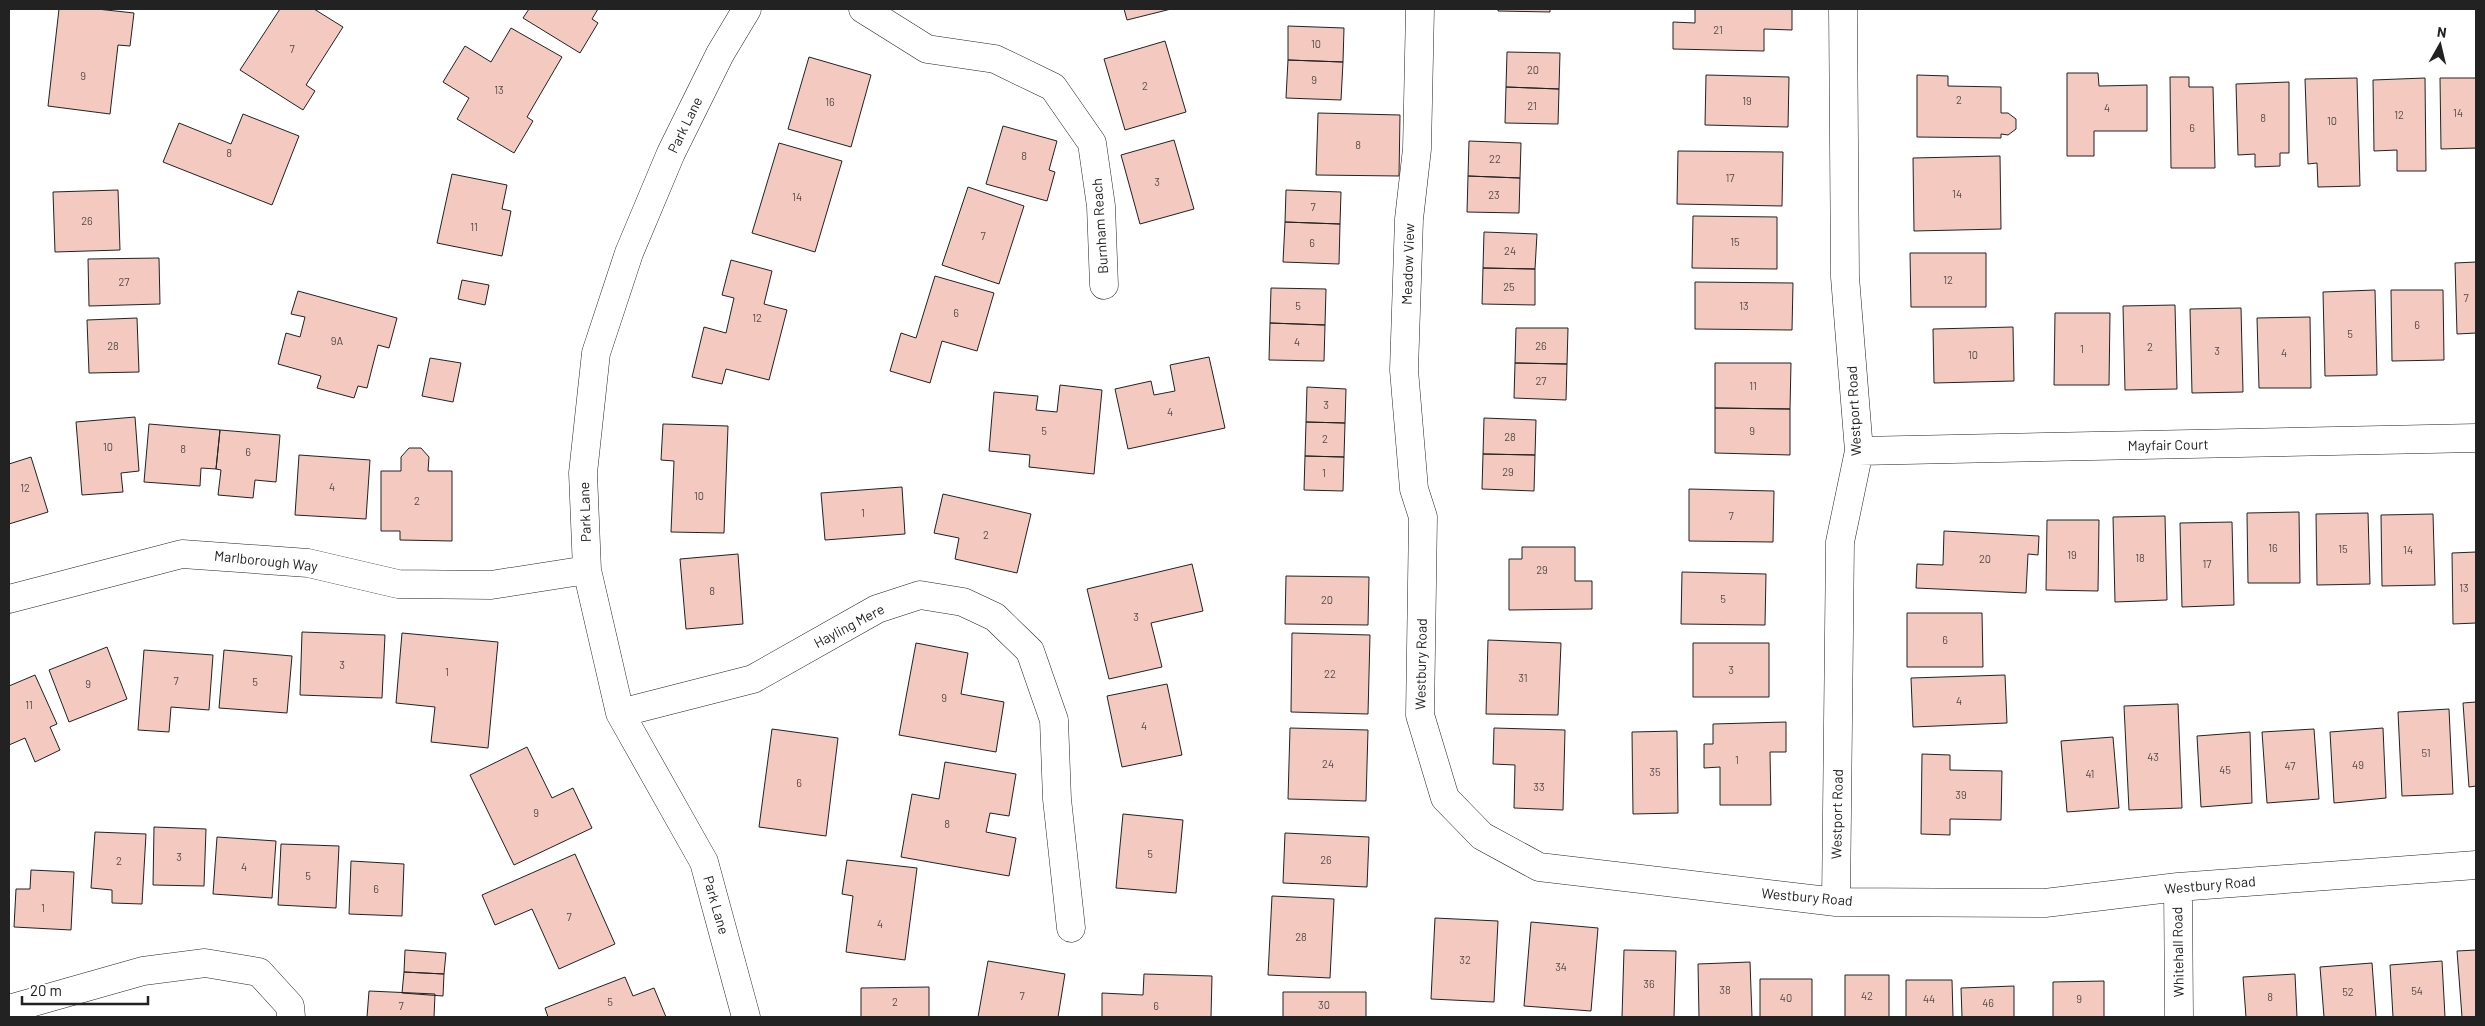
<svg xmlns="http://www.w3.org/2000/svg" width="2485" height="1026" font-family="Barlow,sans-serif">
<rect width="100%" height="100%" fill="#fff"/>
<!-- building -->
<path fill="#f3c9c0" stroke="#222" d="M59,9H97L134,13L130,46L118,45L110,114L48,106Z
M280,9H314L343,27L306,85L315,91L303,110L240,70Z
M529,9H598L592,19L598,23L580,53L523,18Z
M1124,9H1171L1127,20Z
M1498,9H1550V12L1498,11Z
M1695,9H1792V30L1764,29V51L1673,49V22L1695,23Z
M1288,26L1344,28L1343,62L1288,60Z
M511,28L562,57L527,117L533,121L514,153L457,119L469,98L443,82L465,46L491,62Z
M1165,41L1186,112L1125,130L1104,59Z
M1507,52L1560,53L1559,89L1506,87Z
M809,57L871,75L851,147L788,129Z
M1288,60L1343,62L1341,100L1286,98Z
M2067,73H2098L2099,86L2147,85V131H2094V156H2067Z
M1706,75L1789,77L1788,127L1705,125Z
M1917,75L1948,76V86L2001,87V113H2008L2016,119V129L2008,135L2001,134V138L1917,137Z
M2170,77H2189V87H2213L2215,168H2171Z
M2357,78L2360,186L2318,187L2317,163L2308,164L2305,79Z
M2425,78L2426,171H2397V150L2374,151L2373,80Z
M2440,78H2476V148L2441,149Z
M2289,82V153H2280V166L2255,167V154L2238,155L2236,84Z
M1506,87L1559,89L1558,124L1505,123Z
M1318,113L1400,115L1399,176L1316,175Z
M243,114L299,136L272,205L163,162L179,123L231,144Z
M1003,126L1057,141L1049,170L1055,172L1047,201L986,184Z
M1174,140L1194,209L1140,224L1121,155Z
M1469,141L1521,143L1520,178L1468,176Z
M779,143L842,161L815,252L752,233Z
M1678,151L1783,152L1782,206L1677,204Z
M2000,156L2001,229L1914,231L1913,158Z
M452,174L507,185L502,209L511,211L502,256L437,243Z
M1468,176L1520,178L1519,213L1467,212Z
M968,187L1024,206L999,284L942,265Z
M118,190L120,250L55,252L53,192Z
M1286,190L1341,192L1340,224L1285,222Z
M1693,216L1777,217V269L1692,268Z
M1285,222L1340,224L1339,264L1283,262Z
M1484,232L1537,234L1535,269L1483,268Z
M1910,253H1986V307H1911Z
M159,258L160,304L89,306L88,259Z
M731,260L772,271L764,304L787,310L769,380L726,369L722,384L692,377L704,327L726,333L734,298L722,295Z
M2476,262V333L2457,334L2455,263Z
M1483,268L1535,269V305L1482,304Z
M935,276L994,293L977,351L942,341L930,383L890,371L901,333L916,338Z
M462,280L489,285L485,305L458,299Z
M1695,282L1793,283L1792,330L1695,329Z
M1271,288L1326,289L1325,325L1270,323Z
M2375,290L2377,375L2325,376L2323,292Z
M2391,290H2443L2444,360L2392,361Z
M298,291L397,318L389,348L378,345L367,388L358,386L354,398L317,388L321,376L278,364L286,333L300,337L305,317L291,314Z
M2175,305L2177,389L2125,390L2123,306Z
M2241,308L2243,392L2192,393L2190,309Z
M2055,313H2110L2109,385H2054Z
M2310,317L2311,388H2259L2257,318Z
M137,318L139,372L89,373L87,320Z
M1270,323L1325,325L1324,361L1269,360Z
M2013,327L2014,381L1934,383L1933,329Z
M1516,328H1568L1567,364L1515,363Z
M1209,357L1225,428L1128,449L1115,389L1151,381L1154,395L1175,391L1170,365Z
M430,358L461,363L453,402L422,396Z
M1515,363L1567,364L1566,400L1514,398Z
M1715,363H1791L1790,409L1715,408Z
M1060,385L1102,390L1094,474L1029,467L1030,455L989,451L994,392L1038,396L1036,410L1057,412Z
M1307,387L1346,389L1345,423L1306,422Z
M1715,408L1790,409V455L1715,453Z
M135,417L139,471L121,473L123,492L82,495L76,422Z
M1484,418L1536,420L1535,455L1483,454Z
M1306,422L1345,423L1344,457L1305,456Z
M149,424L220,430L216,469L201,468L200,486L144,482Z
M663,424L728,426L724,533L671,532L674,461L661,460Z
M220,430L280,435L276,482L255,480L253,498L218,495L221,470L216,469Z
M409,448H421L429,457L428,471H452V541L400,540V531H381V471H401V457Z
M1483,454L1535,455L1534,491L1482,489Z
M299,455L370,460L366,519L295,515Z
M1305,456L1344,457L1343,491L1304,490Z
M31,457L48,512L9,524V464Z
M902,487L905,534L825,540L821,493Z
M1689,489L1774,491L1773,542L1689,541Z
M943,494L1031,514L1017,573L955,559L959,538L934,533Z
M2299,512L2300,583H2248L2247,513Z
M2368,513L2370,584L2317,585L2316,514Z
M2433,514L2435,585L2382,586L2381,515Z
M2165,516L2167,600L2115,602L2113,517Z
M2047,520H2099L2098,591L2046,590Z
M2232,522L2234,605L2182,607L2180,523Z
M1944,531L2039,536L2038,555L2028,554L2026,593L1916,588L1917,564L1943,565Z
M1522,547H1575V581H1592V609L1509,610V559H1522Z
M2476,552V623L2453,624L2452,553Z
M738,554L743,624L686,629L680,559Z
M1192,564L1203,611L1151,623L1162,667L1109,679L1087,589Z
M1682,572L1766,574L1765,625L1681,624Z
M1286,576L1369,577L1368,625L1285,624Z
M1907,613H1982L1983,667H1907Z
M302,632L385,635L382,698L300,695Z
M402,633L498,642L488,748L431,742L435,707L396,703Z
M1292,633L1370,635L1368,714L1291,712Z
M1488,640L1561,643L1558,715L1486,714Z
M916,643L968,653L961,694L1004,702L996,752L899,735Z
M1693,643H1769V697H1693Z
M107,647L127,699L69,722L49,670Z
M144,650L213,655L209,710L171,707L169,732L138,730Z
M224,650L292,656L287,713L219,708Z
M35,675L57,724L50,727L60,750L35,762L25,738L9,745V686Z
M2005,675L2007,723L1913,727L1911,678Z
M1167,684L1182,755L1122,767L1107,696Z
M2476,702V786L2469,787L2463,703Z
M2178,704L2182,808L2129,810L2124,706Z
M2449,709L2453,794L2402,796L2398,712Z
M1786,722V752H1770L1771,805H1720V767L1704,768V744H1713V724Z
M1290,728L1368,730L1366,801L1288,799Z
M1494,728L1565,730L1563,810L1514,808L1515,765L1493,764Z
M2383,728L2386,798L2334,803L2330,732Z
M772,729L838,738L826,836L759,827Z
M2314,729L2319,799L2267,803L2262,732Z
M1677,731L1678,813L1633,814L1632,732Z
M2250,732L2252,803L2201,807L2197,736Z
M2113,737L2119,808L2067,812L2061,741Z
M527,747L552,798L573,788L592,828L514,865L470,775Z
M1922,754L1950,755V770L2002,771L2001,820L1950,819V835L1921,834Z
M945,762L1016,774L1009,816L990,813L986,832L1016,838L1009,876L901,857L912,794L939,799Z
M1123,814L1183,820L1176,893L1116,888Z
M154,827L206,829L204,886L153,885Z
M95,832L146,834L142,904L112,903V890L91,888Z
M1285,833L1369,837L1367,887L1283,883Z
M217,837L276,841L272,898L213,894Z
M281,844L339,846L336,908L278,905Z
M575,854L615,944L559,969L532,909L495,925L482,895Z
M847,860L917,868L905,960L846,952L853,896L842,894Z
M351,861L404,864L402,916L349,914Z
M31,870L74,872L71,930L14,927L16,889H30Z
M1272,896L1334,899L1330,978L1268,975Z
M1435,918L1498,921L1494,1002L1431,999Z
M1531,922L1598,928L1591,1011L1524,1006Z
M405,950L446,953L444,974L404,972Z
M1624,950L1676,951L1674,1017H1622Z
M2476,950V1017H2462L2457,951Z
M988,961L1065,974L1058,1017H978Z
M2442,961L2445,1017H2393L2390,965Z
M1750,962L1752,1017H1699L1698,964Z
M2372,963L2376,1017H2324L2320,967Z
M404,972L444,974L443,996L402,993Z
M1144,974L1212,976L1211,1017H1102V993L1143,995Z
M2295,974L2297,1017H2246L2243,977Z
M1845,975H1889V1017H1845Z
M625,977L633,996L654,988L666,1017H548L545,1008Z
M1760,979H1812V1017H1760Z
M1906,980H1952L1953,1017H1906Z
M2104,981V1017H2053V982Z
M2014,986V1017H1962L1961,988Z
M929,987V1017H861V988Z
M369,991L435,994L434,1017H367Z
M1283,992H1366V1017H1283Z"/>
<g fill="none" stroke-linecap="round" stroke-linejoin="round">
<defs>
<path id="minor" d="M863,9L927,49L995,59L1053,87L1092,143L1101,206L1104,285
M1420,9L1417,149L1409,219L1404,370L1414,489L1423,517L1420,715L1445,798L1482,836L1539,867L1836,902L2045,903L2178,887L2476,865
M1859,451L2476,438
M9,599L182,554L308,563L398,584L491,585L587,570
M620,713L753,679L877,609L920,595L963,602L995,617L1030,651L1054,720L1057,799L1071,928
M2178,887L2179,1017
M1836,902L1840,542L1859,451L1845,277L1843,9
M9,1009L143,971L205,963L259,972L290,1006L291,1017
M746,1017L704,862L620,713L587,570L583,473L596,353L629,253L671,153L720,54L747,9"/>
</defs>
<!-- minor casing -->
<use href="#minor" stroke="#222" stroke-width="29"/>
<!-- minor -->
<use href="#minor" stroke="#fff" stroke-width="28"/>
</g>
<g text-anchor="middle" stroke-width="4" stroke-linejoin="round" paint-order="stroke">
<!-- number labels -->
<g font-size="11" fill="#564c4a">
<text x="1718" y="34">21</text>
<text x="1316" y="48">10</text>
<text x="292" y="53">7</text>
<text x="1533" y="74">20</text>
<text x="83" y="80">9</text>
<text x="1314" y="84">9</text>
<text x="1145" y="90">2</text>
<text x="499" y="94">13</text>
<text x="1959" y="104">2</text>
<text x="1747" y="105">19</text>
<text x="830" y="106">16</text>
<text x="1532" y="110">21</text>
<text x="2107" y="112">4</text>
<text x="2458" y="117">14</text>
<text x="2399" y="119">12</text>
<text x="2263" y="122">8</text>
<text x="2332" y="125">10</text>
<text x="2192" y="132">6</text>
<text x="1358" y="149">8</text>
<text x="229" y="157">8</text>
<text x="1024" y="160">8</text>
<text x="1495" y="163">22</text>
<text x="1730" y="182">17</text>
<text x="1157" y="186">3</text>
<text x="1957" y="198">14</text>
<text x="1494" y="199">23</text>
<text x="797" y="201">14</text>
<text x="1313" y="211">7</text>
<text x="87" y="225">26</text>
<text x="474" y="231">11</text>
<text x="983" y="240">7</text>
<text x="1735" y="246">15</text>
<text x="1312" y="247">6</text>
<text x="1510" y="255">24</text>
<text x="1948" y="284">12</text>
<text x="124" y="286">27</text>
<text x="1509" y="291">25</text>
<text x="2466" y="302">7</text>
<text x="1298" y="310">5</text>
<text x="1744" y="310">13</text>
<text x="956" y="317">6</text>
<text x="757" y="322">12</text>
<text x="2417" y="329">6</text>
<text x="2350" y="338">5</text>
<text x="337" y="345">9A</text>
<text x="1297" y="346">4</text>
<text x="113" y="350">28</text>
<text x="1541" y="350">26</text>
<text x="2150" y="351">2</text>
<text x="2082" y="353">1</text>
<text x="2217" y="355">3</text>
<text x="2284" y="357">4</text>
<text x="1973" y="359">10</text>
<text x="1541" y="385">27</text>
<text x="1753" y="390">11</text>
<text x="1326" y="409">3</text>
<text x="1170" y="416">4</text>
<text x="1044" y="435">5</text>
<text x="1752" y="435">9</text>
<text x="1510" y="441">28</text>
<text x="1325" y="443">2</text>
<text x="108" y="451">10</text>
<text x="183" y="453">8</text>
<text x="248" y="456">6</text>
<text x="1508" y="476">29</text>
<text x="1324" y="477">1</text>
<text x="332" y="491">4</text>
<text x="25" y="492">12</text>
<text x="699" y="500">10</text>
<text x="417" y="505">2</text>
<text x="863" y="517">1</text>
<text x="1731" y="520">7</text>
<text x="986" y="539">2</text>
<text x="2273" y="552">16</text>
<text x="2343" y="553">15</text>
<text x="2408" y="554">14</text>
<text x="2072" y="559">19</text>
<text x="2140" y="562">18</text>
<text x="1985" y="563">20</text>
<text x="2207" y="568">17</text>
<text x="1542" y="574">29</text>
<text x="2464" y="592">13</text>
<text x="712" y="595">8</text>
<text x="1723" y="603">5</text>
<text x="1327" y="604">20</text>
<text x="1136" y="621">3</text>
<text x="1945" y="644">6</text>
<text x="342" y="669">3</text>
<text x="1731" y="674">3</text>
<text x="447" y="676">1</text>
<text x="1330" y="678">22</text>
<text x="1523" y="682">31</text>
<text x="176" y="685">7</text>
<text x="255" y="686">5</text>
<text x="88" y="688">9</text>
<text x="944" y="702">9</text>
<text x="1959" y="705">4</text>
<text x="29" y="709">11</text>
<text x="1144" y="730">4</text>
<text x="2426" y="757">51</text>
<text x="2153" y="761">43</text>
<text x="1737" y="764">1</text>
<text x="1328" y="768">24</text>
<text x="2358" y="769">49</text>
<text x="2290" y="770">47</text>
<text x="2225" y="774">45</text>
<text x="1655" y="776">35</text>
<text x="2090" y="778">41</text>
<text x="799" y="787">6</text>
<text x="1539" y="791">33</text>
<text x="1961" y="799">39</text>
<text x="536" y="817">9</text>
<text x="947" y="828">8</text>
<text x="1150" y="858">5</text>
<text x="179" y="861">3</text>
<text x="1326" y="864">26</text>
<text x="119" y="865">2</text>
<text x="244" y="871">4</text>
<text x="308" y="880">5</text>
<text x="376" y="893">6</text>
<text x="43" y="912">1</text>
<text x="569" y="921">7</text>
<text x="880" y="928">4</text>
<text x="1301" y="941">28</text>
<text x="1465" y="964">32</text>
<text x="1561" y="971">34</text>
<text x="1649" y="988">36</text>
<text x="1725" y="994">38</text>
<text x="2417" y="995">54</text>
<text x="2348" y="996">52</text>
<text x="1022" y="1000">7</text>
<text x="1867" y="1000">42</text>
<text x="2270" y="1001">8</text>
<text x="1786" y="1002">40</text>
<text x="1929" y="1003">44</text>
<text x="2079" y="1003">9</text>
<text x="610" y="1006">5</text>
<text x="895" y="1006">2</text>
<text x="1988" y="1007">46</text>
<text x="1324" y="1009">30</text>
<text x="401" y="1010">7</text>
<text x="1156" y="1010">6</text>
</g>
<!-- street labels -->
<g font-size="14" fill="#222" stroke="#fff">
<text transform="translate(685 125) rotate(-64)" y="5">Park Lane</text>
<text transform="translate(1100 226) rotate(-94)" y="5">Burnham Reach</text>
<text transform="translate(1408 264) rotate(-88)" y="5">Meadow View</text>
<text transform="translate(1854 411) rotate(-93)" y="5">Westport Road</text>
<text transform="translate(2168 445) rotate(-1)" y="5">Mayfair Court</text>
<text transform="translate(585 512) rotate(-92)" y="5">Park Lane</text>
<text transform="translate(266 561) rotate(6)" y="5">Marlborough Way</text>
<text transform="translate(849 626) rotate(-28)" y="5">Hayling Mere</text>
<text transform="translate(1421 664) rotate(-89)" y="5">Westbury Road</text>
<text transform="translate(1837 814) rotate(-89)" y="5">Westport Road</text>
<text transform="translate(2210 885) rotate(-5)" y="5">Westbury Road</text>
<text transform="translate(1807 897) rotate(5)" y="5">Westbury Road</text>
<text transform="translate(716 905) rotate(74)" y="5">Park Lane</text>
<text transform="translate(2178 952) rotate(-91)" y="5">Whitehall Road</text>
</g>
</g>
<!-- border -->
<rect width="2485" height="1026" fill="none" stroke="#222222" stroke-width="20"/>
<!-- north arrow -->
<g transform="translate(2440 45) rotate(8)" stroke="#ffffff" stroke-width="4" paint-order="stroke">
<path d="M0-4L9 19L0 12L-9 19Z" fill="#222222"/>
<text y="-8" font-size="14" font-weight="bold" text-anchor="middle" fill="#222222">N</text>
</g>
<!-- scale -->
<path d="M22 996v8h126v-8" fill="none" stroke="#222222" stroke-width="2.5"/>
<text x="30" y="996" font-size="15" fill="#222222" stroke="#ffffff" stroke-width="4" paint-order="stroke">20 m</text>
</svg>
